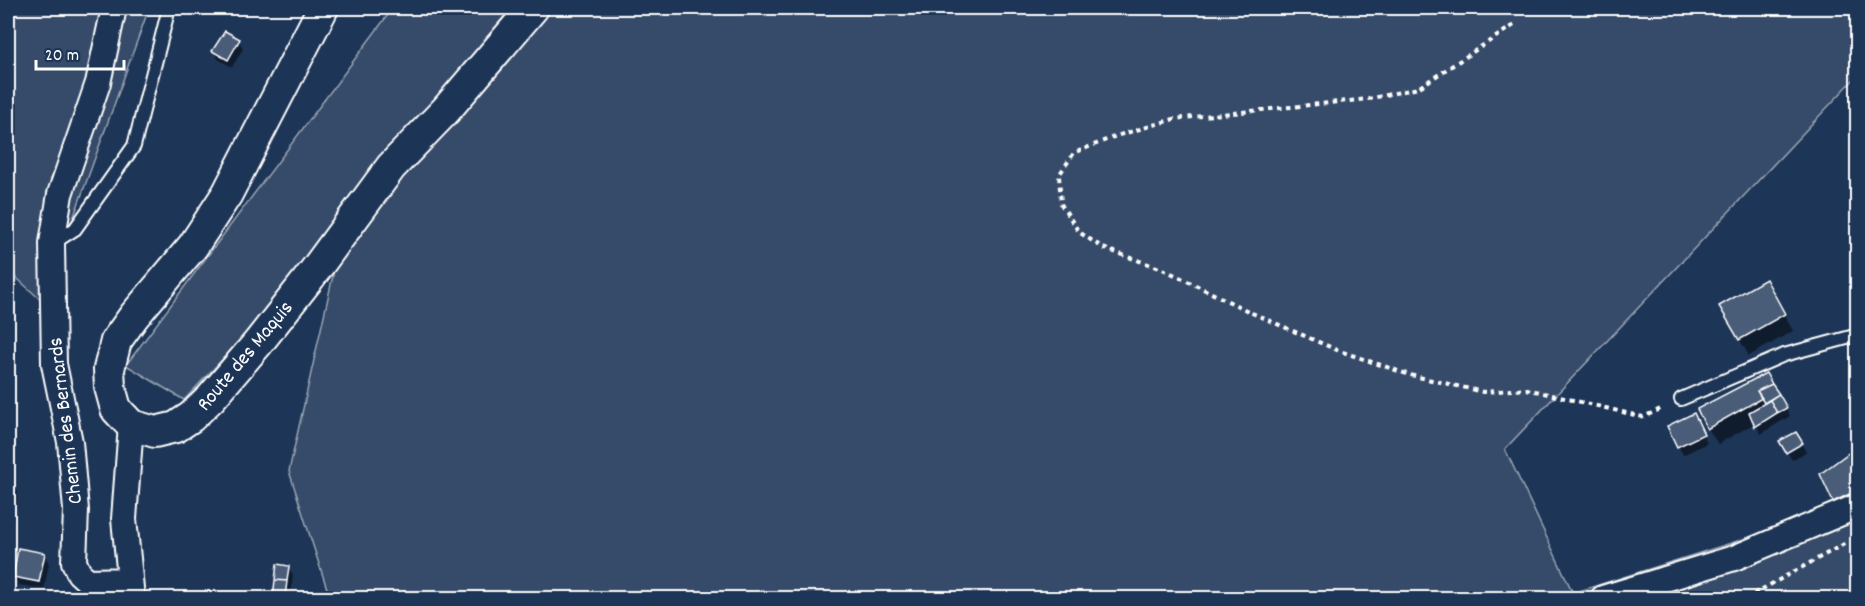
<svg xmlns="http://www.w3.org/2000/svg" width="1865" height="606" font-family="Dekko,sans-serif">
<rect width="100%" height="100%" fill="#1d3557"/>
<filter id="ink" filterUnits="userSpaceOnUse"><feTurbulence type="fractalNoise" baseFrequency=".0167" numOctaves="2"/><feDisplacementMap in="SourceGraphic" scale="12" xChannelSelector="R" yChannelSelector="G"/><feConvolveMatrix kernelMatrix="1 2 1 2 8 2 1 2 1" color-interpolation-filters="sRGB"/></filter>
<g filter="url(#ink)">
<!-- green -->
<path fill="#364b69" stroke="#9aa5b4" stroke-width="1.5" d="M8,8H149L43,302L8,270Z
M393,8H1857V76L1505,449L1573,593L1794,523L1857,498V598H330L289,471L343,231L184,400L126,365Z"/>
<!-- shadow -->
<path fill="#0007" d="M239,41L243,49L232,67L218,59L214,51Z
M1775,297L1793,331L1749,356L1721,307Z
M1765,375L1790,416L1761,434L1755,423L1718,444L1708,428Z
M1698,423L1707,443L1683,455L1669,427Z
M1796,434L1806,452L1792,460L1781,442Z
M1858,448V510L1844,518L1822,474Z
M8,476L18,493L8,550Z
M44,555L49,563L44,589L19,585L15,577Z
M278,566L288,567L293,575L290,598H274Z"/>
<!-- building -->
<path fill="#4a5d79" stroke="#fff" stroke-width="1.5" d="M225,31L240,39L228,60L212,51Z
M1766,279L1785,314L1739,340L1719,306Z
M1766,373L1772,384L1757,391L1762,398L1707,429L1697,409Z
M1772,384L1779,394L1764,403L1757,391Z
M1779,394L1787,408L1777,413L1770,400Z
M1770,400L1777,413L1755,427L1749,412Z
M1694,413L1704,434L1677,447L1667,426Z
M1796,432L1803,443L1786,453L1779,441Z
M1858,446V490L1833,502L1820,474Z
M18,548L45,553L39,582L13,577Z
M277,564L289,566L287,581L275,580Z
M275,580L287,581L285,598H273Z"/>
<g fill="none" stroke-linecap="round" stroke-linejoin="round">
<defs>
<path id="service" d="M53,243L75,229L134,146L169,8
M1681,399L1784,355L1858,335"/>
<path id="minor" d="M114,8L98,83L60,194L52,243L54,364L70,442L76,510L74,562L79,573L88,581L129,580
M131,425L124,519L132,598
M1603,598L1734,558L1858,506"/>
<path id="tertiary" d="M323,8L227,194L193,246L134,316L116,341L109,369L110,387L116,409L131,425L155,432L176,427L191,417L211,398L258,343L310,277L391,167L446,110L533,8"/>
</defs>
<!-- service casing -->
<use href="#service" stroke="#fff" stroke-width="16"/>
<!-- minor casing -->
<use href="#minor" stroke="#fff" stroke-width="28"/>
<!-- tertiary casing -->
<use href="#tertiary" stroke="#fff" stroke-width="34"/>
<!-- path -->
<path stroke="#fff" stroke-width="4" stroke-dasharray="4.5 4.5" stroke-linecap="butt" d="M1514,25L1418,88L1368,99L1174,119L1116,136L1074,153L1059,175L1061,204L1079,232L1103,248L1165,270L1252,313L1337,350L1410,375L1483,392L1527,389L1643,417L1663,408
M1746,598L1846,543"/>
<!-- service -->
<use href="#service" stroke="#1d3557" stroke-width="12"/>
<!-- minor -->
<use href="#minor" stroke="#1d3557" stroke-width="24"/>
<!-- tertiary -->
<use href="#tertiary" stroke="#1d3557" stroke-width="30"/>
</g>
</g>
<g text-anchor="middle" stroke-width="5" stroke-linejoin="round" paint-order="stroke">
<!-- street labels -->
<g font-size="21" fill="#fff" stroke="#1d3557">
<text transform="translate(244 355) rotate(-50)" y="7">Route des Maquis</text>
<text transform="translate(64 421) rotate(-97)" y="7">Chemin des Bernards</text>
</g>
</g>
<!-- margin -->
<rect width="1865" height="606" fill="none" stroke="#1d3557" stroke-width="30"/>
<rect x="15" y="15" width="1835" height="576" fill="none" stroke="#fff" stroke-width="2" filter="url(#ink)"/>
<!-- scale -->
<path d="M36 60v9h88v-9" fill="none" stroke="#ffffff" stroke-width="3"/>
<text x="45" y="60" font-size="18" fill="#ffffff" stroke="#1d3557" stroke-width="4.5" paint-order="stroke">20 m</text>
</svg>
